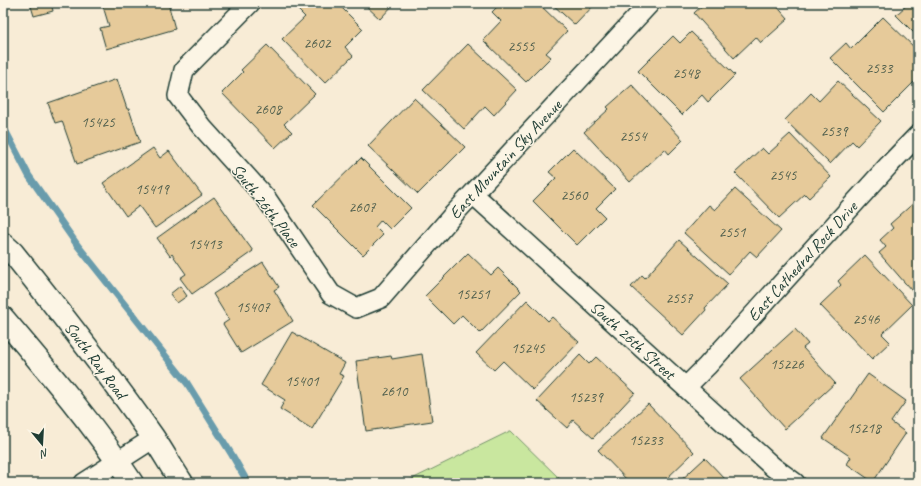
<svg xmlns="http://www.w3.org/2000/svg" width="921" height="486" font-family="Caveat,sans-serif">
<rect width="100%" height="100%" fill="#f8ecd6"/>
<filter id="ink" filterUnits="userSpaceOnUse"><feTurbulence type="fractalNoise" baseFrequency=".025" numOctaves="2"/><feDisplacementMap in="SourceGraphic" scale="8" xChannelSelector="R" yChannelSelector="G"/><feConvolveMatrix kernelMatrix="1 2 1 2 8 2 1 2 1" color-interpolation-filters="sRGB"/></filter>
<g filter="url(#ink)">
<!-- green -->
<path fill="#c9e79f" stroke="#74926a" d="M511,431L564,483H404L510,431Z"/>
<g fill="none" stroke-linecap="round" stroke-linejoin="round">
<!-- stream -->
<path stroke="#699cac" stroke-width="7" d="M3,126L29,176L78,246L187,383L232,455L248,483"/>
</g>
<!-- building -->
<path fill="#e6ca9a" stroke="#1f3d34" d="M30,3H51L53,11L34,16Z
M102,3H168L175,29L106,49L100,28L109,26Z
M305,3H337L363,29L345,47L353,56L325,83L282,39L305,17L298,10Z
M363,3H395L380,19Z
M501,3H538L567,31L546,53L551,57L526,82L483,40L501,21L492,12Z
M551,3H596L575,25Z
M705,3H774L788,19L761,43L756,37L734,58L694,13Z
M909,3H918V37L896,15Z
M883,17L918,51V78L884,112L830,58L846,43L851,49Z
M691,32L735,75L708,102L702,95L682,115L638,71L673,36L680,43Z
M468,44L517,90L494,115L485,106L464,129L423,90Z
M267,45L315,94L284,124L292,132L275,148L222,93L243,72L241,70Z
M117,79L127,109H129L140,142L77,164L62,121L55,123L48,103Z
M838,81L881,121L857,146L852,141L830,164L785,120L811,93L819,101Z
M632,85L683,140L669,154L665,149L630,182L584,132L609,109L607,107Z
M414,98L465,147L418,194L368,146Z
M790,134L831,177L809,198L805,194L779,218L735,173L762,148L768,154Z
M153,148L160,158L169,151L202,195L155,228L139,206L126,216L103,183Z
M573,148L615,189L596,208L605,217L577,245L533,201L556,178L549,172Z
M361,158L411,208L390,229L381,220L375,227L383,235L363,255L313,205Z
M735,189L781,231L757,257L750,251L729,274L684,233L709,205L715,210Z
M214,197L253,251L192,294L180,278L186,274L172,254L170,256L157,238Z
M917,200L918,201V298L879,253L886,247L880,240L893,228L890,224Z
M679,240L728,284L705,308L706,310L683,335L631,287L642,275L645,278Z
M468,253L491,275L498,268L521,291L480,333L462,315L453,324L425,296Z
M865,255L912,305L882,334L890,342L872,359L820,305L841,285L838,281Z
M263,262L279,287L274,290L293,321L241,353L223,324L229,320L213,294Z
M180,286L187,296L177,303L170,294Z
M527,300L548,321L552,317L579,342L533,390L503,361L494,370L476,353Z
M795,329L808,344L803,348L835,383L785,429L740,379Z
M292,332L345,363L339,374L344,376L312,429L280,409L285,400L261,385Z
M422,354L432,421L366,431L356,361L391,356L392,359Z
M580,355L589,364L596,357L635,393L593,438L573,420L567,428L537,401Z
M868,374L906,401L891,422L906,433L873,482L847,464L851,457L823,438Z
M648,404L694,452L662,483H630L598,450Z
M705,458L727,481L725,483H678Z"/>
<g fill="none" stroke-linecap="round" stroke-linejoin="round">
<defs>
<path id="minor" d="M250,3L184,70L178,96L201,126L266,198L331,294L356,308L381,298L453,215L650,3
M473,194L773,467L795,483
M686,387L707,366L889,165L918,135
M84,483L154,438"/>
<path id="secondary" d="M3,244L13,253C61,313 109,374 153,437C163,452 172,468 182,483
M3,318C48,371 94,425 132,483"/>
</defs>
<!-- minor casing -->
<use href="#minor" stroke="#1f3d34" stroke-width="22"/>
<!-- secondary casing -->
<use href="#secondary" stroke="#1f3d34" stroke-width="25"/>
<!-- minor -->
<use href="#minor" stroke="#fcf5e5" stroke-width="19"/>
<!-- secondary -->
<use href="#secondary" stroke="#fcf5e5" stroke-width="22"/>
</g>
</g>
<g text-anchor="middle" stroke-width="3" stroke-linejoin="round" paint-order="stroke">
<!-- number labels -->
<g font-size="15" fill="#51604e">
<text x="317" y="48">2602</text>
<text x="521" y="51">2555</text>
<text x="879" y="73">2533</text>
<text x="686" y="78">2548</text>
<text x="268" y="114">2608</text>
<text x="98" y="127">15425</text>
<text x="834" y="136">2539</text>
<text x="633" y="141">2554</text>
<text x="783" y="180">2545</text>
<text x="152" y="194">15419</text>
<text x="574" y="200">2560</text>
<text x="362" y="212">2607</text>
<text x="732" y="237">2551</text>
<text x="205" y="249">15413</text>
<text x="473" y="299">15251</text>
<text x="679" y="303">2557</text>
<text x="253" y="312">15407</text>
<text x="866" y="324">2546</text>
<text x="528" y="353">15245</text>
<text x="787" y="369">15226</text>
<text x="302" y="386">15401</text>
<text x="394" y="396">2610</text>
<text x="586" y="402">15239</text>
<text x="864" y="433">15218</text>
<text x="646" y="445">15233</text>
</g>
<!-- street labels -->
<g font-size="17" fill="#1f3d34" stroke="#fcf5e5">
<text transform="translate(505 159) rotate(-47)" y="6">East Mountain Sky Avenue</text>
<text transform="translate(266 205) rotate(52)" y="6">South 26th Place</text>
<text transform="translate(802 261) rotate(-48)" y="6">East Cathedral Rock Drive</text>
<text transform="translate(633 340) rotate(42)" y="6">South 26th Street</text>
<text transform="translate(96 360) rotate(53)" y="6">South Ray Road</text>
</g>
</g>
<!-- margin -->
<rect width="921" height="486" fill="none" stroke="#fcf5e5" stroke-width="16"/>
<rect x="8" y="8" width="905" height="470" fill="none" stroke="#1f3d34" stroke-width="1.5" filter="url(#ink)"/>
<!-- north arrow -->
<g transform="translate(42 444) rotate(162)" stroke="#fcf5e5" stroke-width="3" paint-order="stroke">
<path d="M0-3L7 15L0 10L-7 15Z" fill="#1f3d34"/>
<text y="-6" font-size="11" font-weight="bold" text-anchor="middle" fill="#1f3d34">N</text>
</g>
</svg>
